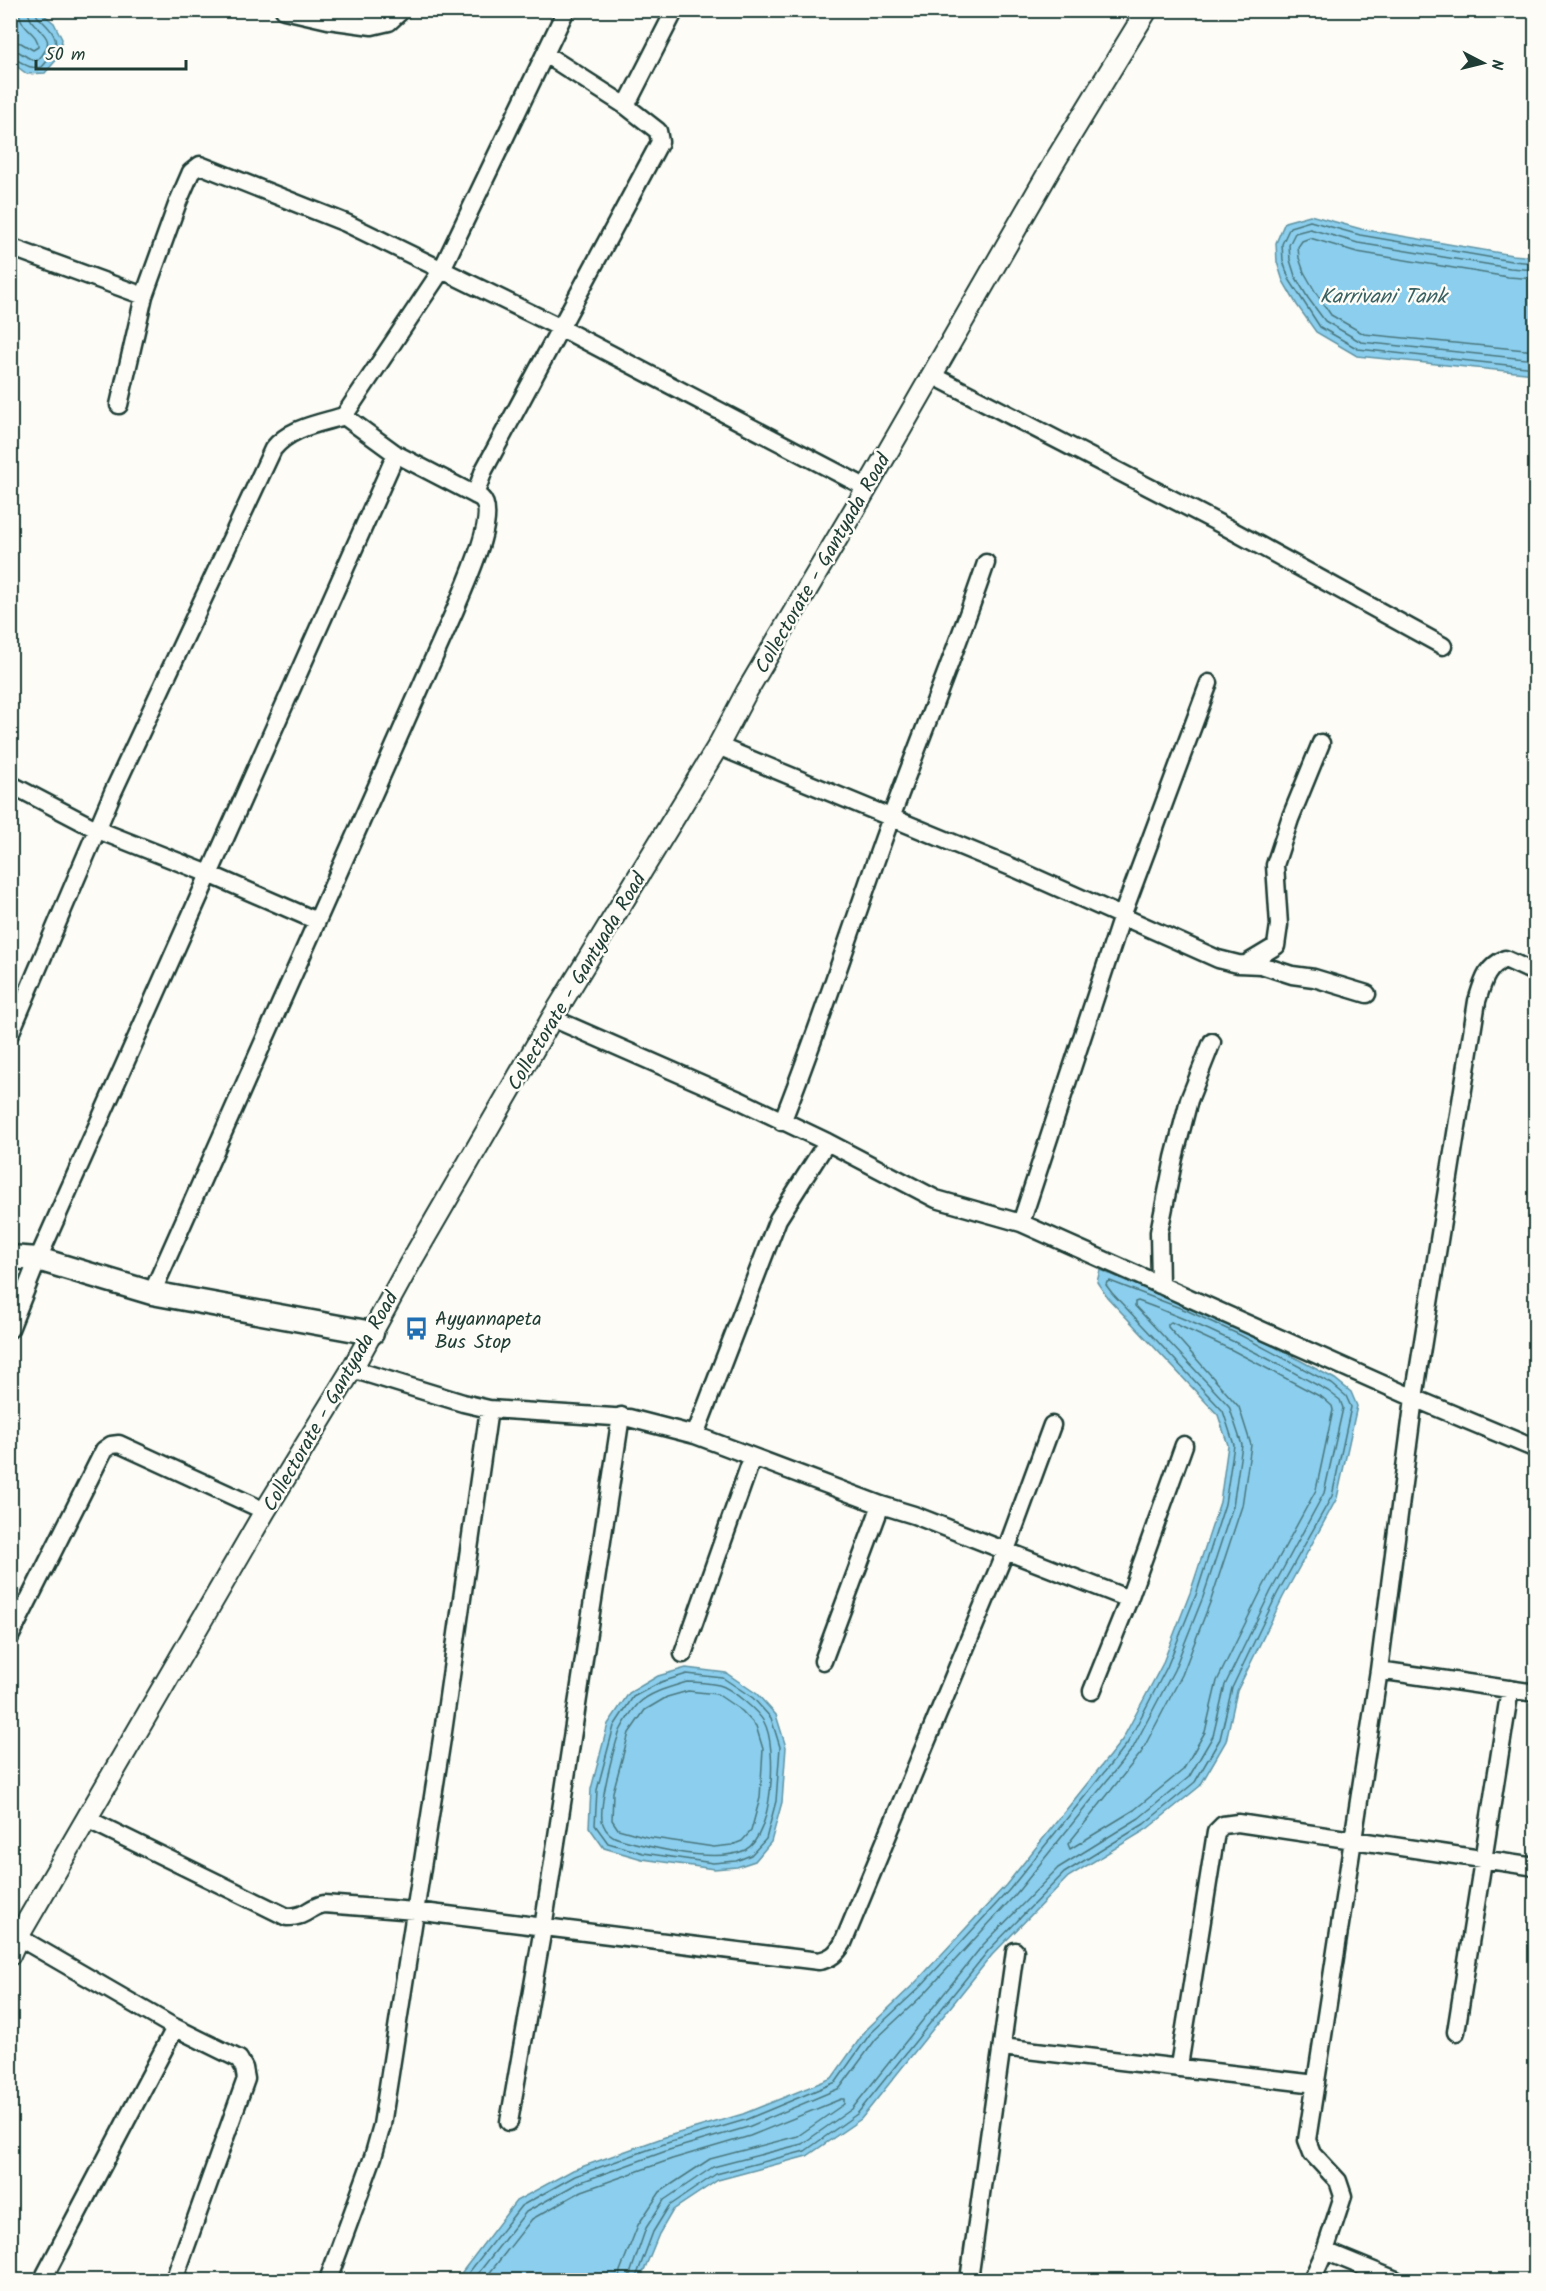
<svg xmlns="http://www.w3.org/2000/svg" width="1546" height="2291" font-family="Kalam,sans-serif">
<rect width="100%" height="100%" fill="#fdfcf7"/>
<filter id="ink" filterUnits="userSpaceOnUse"><feTurbulence type="fractalNoise" baseFrequency=".0167" numOctaves="2"/><feDisplacementMap in="SourceGraphic" scale="12" xChannelSelector="R" yChannelSelector="G"/><feConvolveMatrix kernelMatrix="1 2 1 2 8 2 1 2 1" color-interpolation-filters="sRGB"/></filter>
<g filter="url(#ink)">
<!-- water -->
<path fill="#8bceed" stroke="#6094a3" stroke-width="1.5" d="M11,10L39,11L54,23L62,39L59,57L45,73L27,74L11,62Z
M1310,215L1361,229L1512,255L1535,257V374L1357,356L1316,332L1297,305L1283,281L1277,262L1276,243L1285,222Z
M1100,1270L1143,1288L1190,1305L1243,1330L1335,1379L1351,1392L1357,1406L1337,1498L1283,1597L1237,1691L1226,1741L1200,1786L1147,1829L1068,1877L992,1955L861,2119L807,2156L718,2180L673,2210L659,2234L640,2280H456L516,2201L573,2170L665,2137L743,2114L832,2078L866,2030L915,1983L1006,1885L1122,1740L1162,1665L1190,1593L1220,1502L1228,1445L1218,1415L1107,1297L1097,1282Z
M686,1668L726,1673L757,1694L776,1715L786,1747L782,1802L771,1842L755,1861L737,1867L714,1869L642,1859L604,1848L589,1827L591,1789L608,1724L629,1693L658,1676Z"/>
<g fill="none" stroke-linecap="round" stroke-linejoin="round">
<!-- shore -->
<path stroke="#4a777e" stroke-width="1.5" d="M10,41L21,43L33,50L38,47C39,32 20,31 19,10
M10,50L19,52L32,60H38C64,32 29,33 28,10
M10,58C25,60 23,70 42,67C64,43 57,35 37,16L36,10
M1536,263L1511,261L1360,235L1310,221L1290,227L1282,244L1283,261L1289,279L1320,327L1358,349L1536,368
M1536,270L1510,268L1358,243L1310,229L1295,233L1289,245L1290,260L1295,276L1308,298L1325,321L1361,342L1536,360
M1536,279L1508,277L1357,252L1310,238L1302,241L1298,247L1299,258L1304,272L1316,293L1331,315L1364,334L1536,351
M1171,1322L1232,1350L1323,1398L1332,1406L1333,1410L1316,1490L1263,1587L1217,1681L1205,1732L1183,1770L1134,1810L1070,1849L1068,1844L1141,1753L1182,1675L1211,1600L1242,1506L1251,1445L1239,1407L1168,1327V1324Z
M687,1674L723,1678L753,1698L771,1718L780,1747L776,1801L766,1839L751,1855L736,1861L713,1863L643,1853L608,1843L595,1825L597,1790L614,1726L633,1697L661,1682Z
M687,1682C697,1682 709,1683 719,1685C731,1688 758,1711 764,1722C778,1747 773,1836 745,1850C717,1864 649,1847 620,1839C612,1837 606,1832 603,1824C597,1810 614,1747 620,1731C624,1723 632,1711 638,1704C650,1692 671,1687 687,1682Z
M688,1691L717,1694L742,1711L756,1726L763,1749L760,1798L751,1831L742,1841L732,1845L714,1847L647,1837L618,1829L612,1820L613,1792L629,1733L645,1710L667,1697Z
M463,2280L521,2206L575,2176L667,2143L745,2120L836,2082L870,2034L920,1987L1010,1889L1127,1744L1167,1667L1196,1595L1225,1504L1234,1445L1223,1411L1112,1293L1106,1285L1107,1282L1110,1281L1188,1311L1240,1335L1332,1384L1346,1396L1351,1407L1332,1496L1277,1594L1232,1688L1220,1739L1195,1782L1144,1824L1064,1873L988,1951L857,2114L805,2151L716,2174L669,2206L653,2232L635,2280
M473,2280L526,2212L578,2183L669,2150L748,2127L840,2088L876,2039L925,1993L1016,1894L1133,1748L1174,1670L1203,1597L1233,1506L1242,1445L1229,1406L1135,1306V1302L1138,1301C1205,1325 1266,1357 1328,1391L1340,1400L1343,1408L1324,1493L1271,1591L1225,1685L1213,1736L1189,1777L1139,1818L1058,1868L982,1946L852,2109L802,2144L713,2167L664,2200L646,2228L628,2280
M484,2280L532,2219L582,2191L672,2159L750,2136L841,2099H844V2104L798,2136L710,2159L660,2192L638,2225L620,2271L619,2280"/>
<defs>
<path id="minor" d="M284,10L328,20L372,26L375,10
M372,26L389,22L402,10
M626,106L675,10
M10,247L144,296
M932,375L1226,527L1443,646
M119,405L144,296L178,202L191,172L200,165L346,223L561,328L867,488
M475,495L484,470L660,142L658,131L626,106L545,54
M718,746L1016,869L1218,959L1238,964L1261,965L1292,975L1314,978L1367,994
M10,784L98,830L209,874L317,921
M1246,964L1276,946L1279,925L1275,865L1290,819L1321,743
M552,1018L739,1100L827,1142L936,1199L1021,1223L1414,1398L1536,1449
M10,1034L113,792L273,449C291,427 318,424 344,416L441,271L566,10
M782,1122C822,1022 854,919 891,818C922,733 957,649 986,563
M1021,1223L1122,916L1209,683
M1160,1285L1159,1232L1174,1158L1189,1100L1212,1042
M152,1293L455,610C463,589 500,514 481,498L396,454L344,416
M10,1329L38,1259L396,454
M352,1369L463,1403L489,1409L629,1418L695,1435L881,1505L914,1515L1129,1599
M695,1435L778,1219L827,1142
M10,1637L104,1450L111,1445L119,1444L265,1511
M683,1654L752,1458
M823,1661L881,1505
M1379,1670L1536,1693
M1092,1691L1129,1599L1184,1445
M87,1819L287,1917C308,1917 308,1907 324,1904L415,1911L819,1961C831,1959 837,1953 843,1943L1006,1550L1052,1425
M18,1937L172,2026L239,2059L244,2068L246,2079L174,2280
M1456,2032L1510,1689
M1002,2047L1316,2084
M1179,2066L1216,1832L1223,1825L1238,1823L1536,1867
M509,2122L543,1928L621,1416
M1325,2251L1396,2280
M45,2275L175,2028
M328,2280L373,2157L382,2125L443,1732L489,1409
M969,2280L1015,1951
M1312,2280L1325,2251L1343,2196L1338,2181L1312,2153L1307,2140L1379,1670L1414,1398L1477,1001C1483,982 1486,967 1505,959L1536,973"/>
<path id="tertiary" d="M10,1955L18,1937L265,1511L352,1369L409,1265L552,1018L718,746L747,691L867,488L1055,161L1147,10"/>
<path id="secondary" d="M10,1257L38,1259L152,1293L372,1333"/>
</defs>
<!-- minor casing -->
<use href="#minor" stroke="#1f3d34" stroke-width="21"/>
<!-- tertiary casing -->
<use href="#tertiary" stroke="#1f3d34" stroke-width="24"/>
<!-- secondary casing -->
<use href="#secondary" stroke="#1f3d34" stroke-width="27"/>
<!-- minor -->
<use href="#minor" stroke="#fdfcf7" stroke-width="16"/>
<!-- tertiary -->
<use href="#tertiary" stroke="#fdfcf7" stroke-width="20"/>
<!-- secondary -->
<use href="#secondary" stroke="#fdfcf7" stroke-width="22"/>
</g>
</g>
<!-- icons -->
<defs>
<symbol id="bus-bare" viewBox="-9 -9 18 18"><path d="M-5-6H5V4H4V6H2V4H-2V6H-4V4H-5ZM-3.5-4V0h7V-4ZM-3.5 1.2v1.5H-2V1.2ZM2 1.2v1.5H3.5V1.2Z" fill="#1f6fb2" stroke="#fdfcf7" stroke-width="2.5" paint-order="stroke"/></symbol>
</defs>
<g fill-rule="evenodd">
<use href="#bus-bare" x="400" y="1312" width="33" height="33"/>
</g>
<g text-anchor="middle" stroke-width="5" stroke-linejoin="round" paint-order="stroke">
<!-- street labels -->
<g font-size="20" fill="#1f3d34" stroke="#fdfcf7">
<text transform="translate(822 563) rotate(-60)" y="7">Collectorate - Gantyada Road</text>
<text transform="translate(576 981) rotate(-59)" y="7">Collectorate - Gantyada Road</text>
<text transform="translate(330 1401) rotate(-60)" y="7">Collectorate - Gantyada Road</text>
</g>
<!-- poi labels -->
<g font-size="20" fill="#1f3d34" stroke="#fdfcf7" text-anchor="start">
<text x="435" y="1325">Ayyannapeta<tspan x="435" dy="23">Bus Stop</tspan></text>
</g>
<!-- water labels -->
<g font-size="21" font-style="italic" fill="#3a6162" stroke="#fdfcf7">
<text x="1383" y="303">Karrivani Tank</text>
</g>
</g>
<!-- margin -->
<rect width="1546" height="2291" fill="none" stroke="#fdfcf7" stroke-width="36"/>
<rect x="18" y="18" width="1510" height="2255" fill="none" stroke="#1f3d34" stroke-width="2" filter="url(#ink)"/>
<!-- north arrow -->
<g transform="translate(1483 63) rotate(97)" stroke="#fdfcf7" stroke-width="4.5" paint-order="stroke">
<path d="M0-4.5L10 22L0 15L-10 22Z" fill="#1f3d34"/>
<text y="-9" font-size="16" font-weight="bold" text-anchor="middle" fill="#1f3d34">N</text>
</g>
<!-- scale -->
<path d="M36 60v9h150v-9" fill="none" stroke="#1f3d34" stroke-width="3"/>
<text x="45" y="60" font-size="18" fill="#1f3d34" stroke="#fdfcf7" stroke-width="4.5" paint-order="stroke">50 m</text>
</svg>
